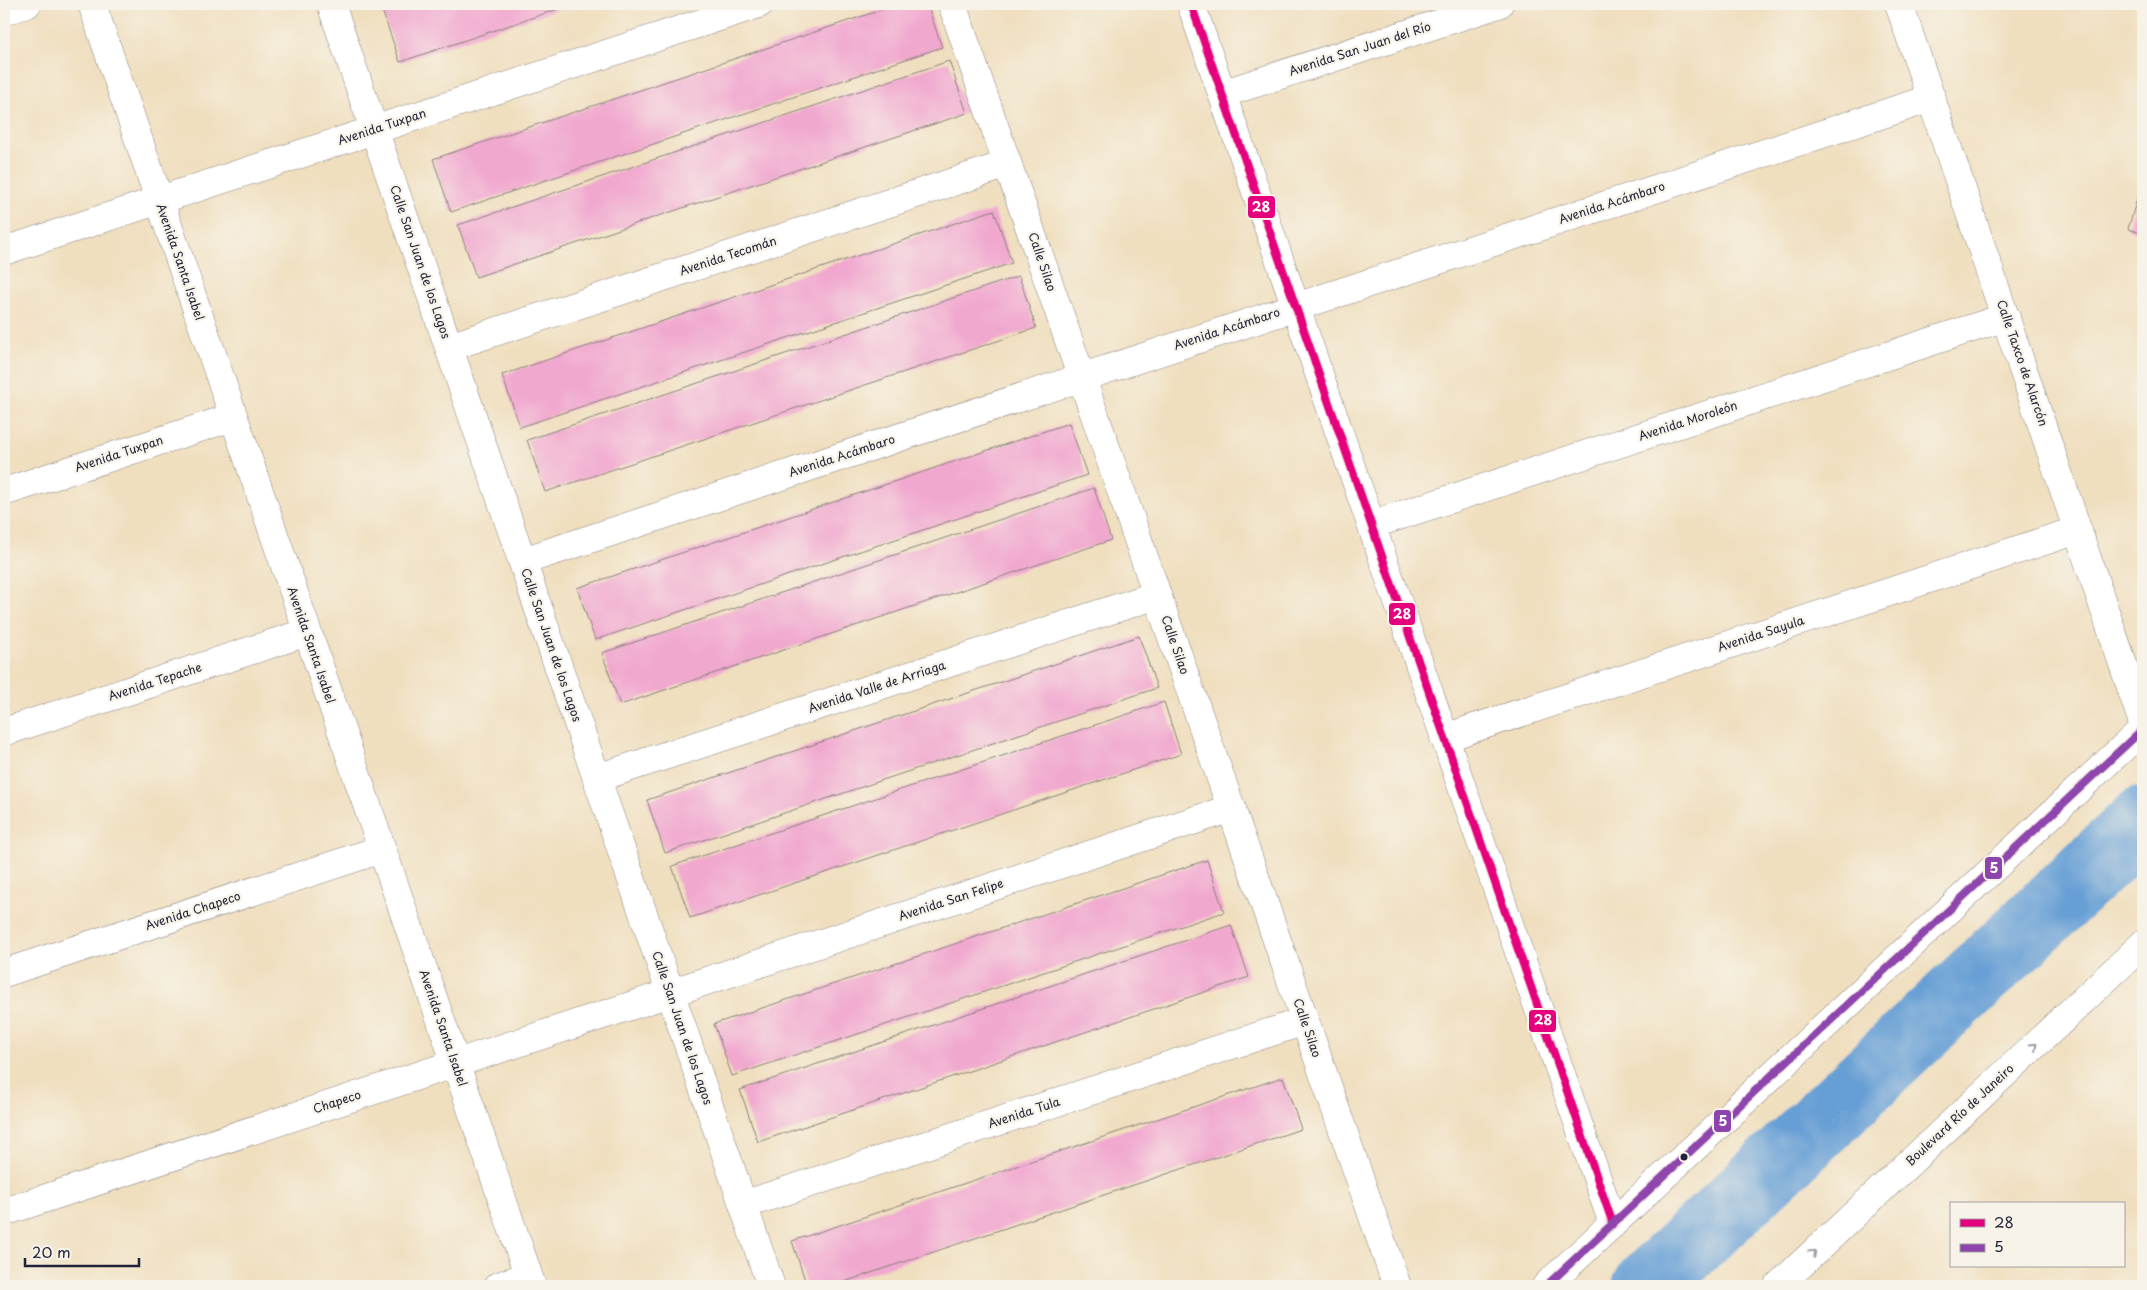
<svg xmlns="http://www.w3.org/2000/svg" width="2147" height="1290" font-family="'Playpen Sans',sans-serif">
<rect width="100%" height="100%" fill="#f7f3e8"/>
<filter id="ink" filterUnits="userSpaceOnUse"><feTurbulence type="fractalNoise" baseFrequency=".02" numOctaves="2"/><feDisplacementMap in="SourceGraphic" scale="10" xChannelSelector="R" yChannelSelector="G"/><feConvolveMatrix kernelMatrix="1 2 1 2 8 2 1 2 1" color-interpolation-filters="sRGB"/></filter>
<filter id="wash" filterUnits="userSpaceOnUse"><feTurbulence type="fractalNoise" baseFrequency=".0096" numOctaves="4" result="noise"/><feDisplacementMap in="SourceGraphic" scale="20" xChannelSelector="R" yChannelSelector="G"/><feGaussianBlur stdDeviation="1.12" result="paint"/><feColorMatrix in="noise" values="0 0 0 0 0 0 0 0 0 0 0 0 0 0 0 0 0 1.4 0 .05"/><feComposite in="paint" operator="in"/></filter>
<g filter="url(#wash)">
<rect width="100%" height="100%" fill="#f0dfbf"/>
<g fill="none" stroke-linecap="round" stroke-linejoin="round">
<!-- river -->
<path stroke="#669fd5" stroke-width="69" d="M1647,1286L2143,821"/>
</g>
<g id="blocks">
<!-- building -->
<path fill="#f1a8cf" d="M400,4H573L400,62L382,10Z
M899,4H927L942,47L451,212L433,159Z
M949,61L967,113L476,277L458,225Z
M2143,179V234L2128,229Z
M994,210L1012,263L520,427L502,375Z
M1019,276L1036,328L545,492L527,440Z
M1069,423L1087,475L595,640L577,588Z
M1094,488L1111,540L620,705L602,653Z
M1139,636L1157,688L665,853L647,800Z
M1164,702L1181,754L690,918L672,866Z
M1207,860L1224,912L732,1076L714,1024Z
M1231,925L1249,977L758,1142L740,1090Z
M1283,1077L1301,1129L832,1286H807L792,1241Z"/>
</g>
</g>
<g filter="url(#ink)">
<use href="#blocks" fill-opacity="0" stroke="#89807d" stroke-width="1"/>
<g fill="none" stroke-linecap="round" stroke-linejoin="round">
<defs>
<path id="minor" d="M92,4L532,1286
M331,4L771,1286
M952,4L1397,1286
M1191,4L1613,1224
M1899,4L2143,723
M4,11L27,4
M1222,94L1499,4
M4,251L759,4
M449,347L1008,164
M4,492L233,417
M1371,525L2006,317
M523,561L1932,98
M4,732L307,632
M1444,738L2078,530
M597,778L1157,595
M4,973L382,849
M743,1205L1305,1021
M4,1212L1232,808
M498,1286L528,1276
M1546,1286L2143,729
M1778,1286L2143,944"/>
</defs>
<!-- minor casing -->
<use href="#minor" stroke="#89807d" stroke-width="29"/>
<!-- minor -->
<use href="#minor" stroke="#fff" stroke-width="28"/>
<defs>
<path id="bus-1" d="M1191,4L1613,1224"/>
<path id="bus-2" d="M1546,1286L2143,729"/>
</defs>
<!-- bus-1 casing -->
<use href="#bus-1" stroke="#f7f3e8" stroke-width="11"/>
<!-- bus-2 casing -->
<use href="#bus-2" stroke="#f7f3e8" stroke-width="11"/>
<!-- bus-1 -->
<use href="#bus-1" stroke="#e5007d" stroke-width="8"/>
<!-- bus-2 -->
<use href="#bus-2" stroke="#8e44ad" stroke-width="8"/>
</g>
<!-- one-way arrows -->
<defs><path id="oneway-chevron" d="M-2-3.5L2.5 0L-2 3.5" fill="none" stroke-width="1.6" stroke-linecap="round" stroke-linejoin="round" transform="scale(1.25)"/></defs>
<g stroke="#9c9ca7">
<use href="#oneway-chevron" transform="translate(2034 1046) rotate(-43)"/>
<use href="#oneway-chevron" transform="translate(1813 1253) rotate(-43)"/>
</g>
</g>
<!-- markers -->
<circle fill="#22223b" stroke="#f7f3e8" stroke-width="2" cx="1684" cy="1157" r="4.5"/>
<g text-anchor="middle" stroke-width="4.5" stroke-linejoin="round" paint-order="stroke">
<!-- street labels -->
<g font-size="12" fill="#22223b" stroke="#f7f3e8">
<text transform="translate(1360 49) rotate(-18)" y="4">Avenida San Juan del Río</text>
<text transform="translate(382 127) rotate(-18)" y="4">Avenida Tuxpan</text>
<text transform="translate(1612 203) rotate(-18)" y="4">Avenida Acámbaro</text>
<text transform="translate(728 256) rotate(-18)" y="4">Avenida Tecomán</text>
<text transform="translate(180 262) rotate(71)" y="4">Avenida Santa Isabel</text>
<text transform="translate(420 262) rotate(71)" y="4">Calle San Juan de los Lagos</text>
<text transform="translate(1042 262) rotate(71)" y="4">Calle Silao</text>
<text transform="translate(1227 329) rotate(-18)" y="4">Avenida Acámbaro</text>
<text transform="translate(2022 363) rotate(71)" y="4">Calle Taxco de Alarcón</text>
<text transform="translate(1688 421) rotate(-18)" y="4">Avenida Moroleón</text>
<text transform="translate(119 454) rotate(-18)" y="4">Avenida Tuxpan</text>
<text transform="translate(842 456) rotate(-18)" y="4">Avenida Acámbaro</text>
<text transform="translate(1761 634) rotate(-18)" y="4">Avenida Sayula</text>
<text transform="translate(311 645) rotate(71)" y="4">Avenida Santa Isabel</text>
<text transform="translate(551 645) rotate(71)" y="4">Calle San Juan de los Lagos</text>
<text transform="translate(1175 645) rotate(71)" y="4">Calle Silao</text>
<text transform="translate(155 682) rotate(-18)" y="4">Avenida Tepache</text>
<text transform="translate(877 687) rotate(-18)" y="4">Avenida Valle de Arriaga</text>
<text transform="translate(951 900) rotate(-18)" y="4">Avenida San Felipe</text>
<text transform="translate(193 911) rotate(-18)" y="4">Avenida Chapeco</text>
<text transform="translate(443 1028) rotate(71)" y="4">Avenida Santa Isabel</text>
<text transform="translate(682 1028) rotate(71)" y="4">Calle San Juan de los Lagos</text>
<text transform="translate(1307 1028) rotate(71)" y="4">Calle Silao</text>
<text transform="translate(337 1102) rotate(-18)" y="4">Chapeco</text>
<text transform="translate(1024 1113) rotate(-18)" y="4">Avenida Tula</text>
<text transform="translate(1960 1115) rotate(-43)" y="4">Boulevard Río de Janeiro</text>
</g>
</g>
<g stroke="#f7f3e8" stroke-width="2">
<rect x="1247" y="195" width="29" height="24" rx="5" fill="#e5007d"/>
<rect x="1388" y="602" width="28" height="24" rx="5" fill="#e5007d"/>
<rect x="1984" y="856" width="19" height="24" rx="5" fill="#8e44ad"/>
<rect x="1528" y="1009" width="29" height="24" rx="5" fill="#e5007d"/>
<rect x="1713" y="1109" width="19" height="24" rx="5" fill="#8e44ad"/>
</g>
<g font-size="14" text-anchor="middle" font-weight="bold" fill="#fff">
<text x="1261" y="212">28</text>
<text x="1402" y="619">28</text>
<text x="1994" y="873">5</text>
<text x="1543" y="1025">28</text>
<text x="1723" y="1126">5</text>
</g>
<!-- margin -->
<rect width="2147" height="1290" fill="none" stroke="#f7f3e8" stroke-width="20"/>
<!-- legend -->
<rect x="1950" y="1202" width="175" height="65" fill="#f7f3e8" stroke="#a29fa3"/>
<rect x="1960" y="1219" width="25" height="8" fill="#e5007d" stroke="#a29fa3"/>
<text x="1994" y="1228" font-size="15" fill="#22223b">28</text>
<rect x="1960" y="1244" width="25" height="8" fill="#8e44ad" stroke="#a29fa3"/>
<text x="1994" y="1252" font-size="15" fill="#22223b">5</text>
<!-- scale -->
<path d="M25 1258v8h114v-8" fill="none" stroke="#22223b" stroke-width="2.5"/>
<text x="32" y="1258" font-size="15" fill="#22223b" stroke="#f7f3e8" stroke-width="4" paint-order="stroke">20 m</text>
</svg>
